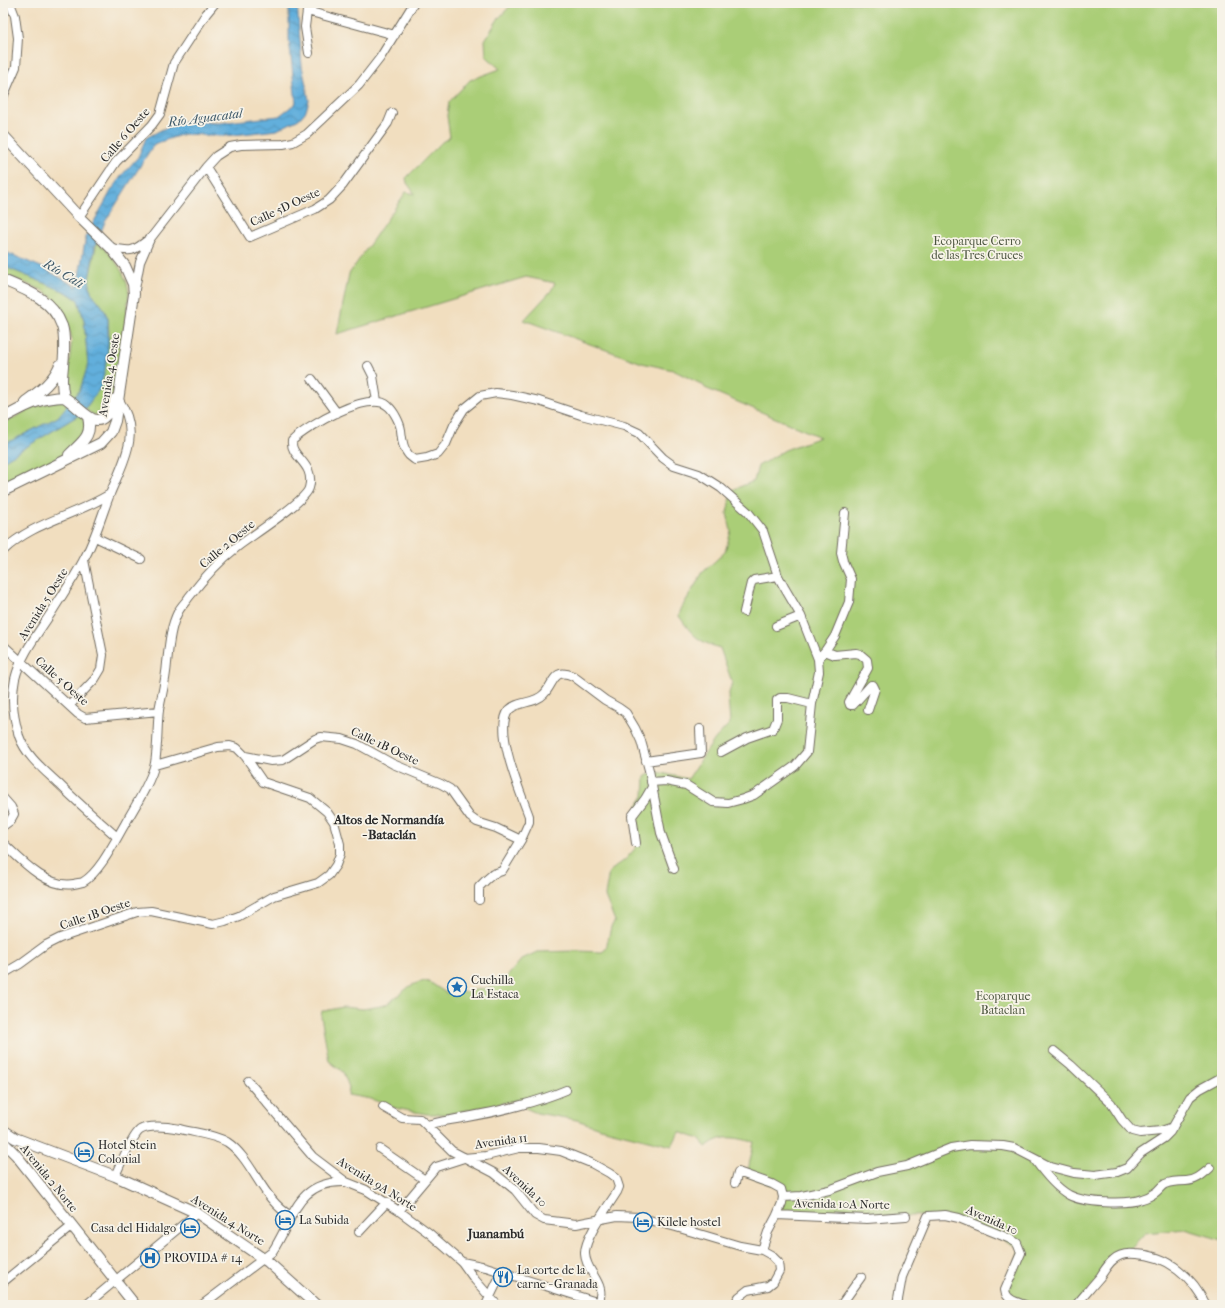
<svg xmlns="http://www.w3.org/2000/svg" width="1225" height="1308" font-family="'IM FELL French Canon',serif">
<defs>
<pattern id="water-waves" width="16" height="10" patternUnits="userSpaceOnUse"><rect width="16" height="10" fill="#62afdc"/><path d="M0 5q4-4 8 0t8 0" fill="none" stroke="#518fb3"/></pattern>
</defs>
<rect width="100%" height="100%" fill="#f7f3e8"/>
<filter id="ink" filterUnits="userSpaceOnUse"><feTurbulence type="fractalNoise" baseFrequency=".025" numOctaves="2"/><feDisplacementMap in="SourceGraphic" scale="8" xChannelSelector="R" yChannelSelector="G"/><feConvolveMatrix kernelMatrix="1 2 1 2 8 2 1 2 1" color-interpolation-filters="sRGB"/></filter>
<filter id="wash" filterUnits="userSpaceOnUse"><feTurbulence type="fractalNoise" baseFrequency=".012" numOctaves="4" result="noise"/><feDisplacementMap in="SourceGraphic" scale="16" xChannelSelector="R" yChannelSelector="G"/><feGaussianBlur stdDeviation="0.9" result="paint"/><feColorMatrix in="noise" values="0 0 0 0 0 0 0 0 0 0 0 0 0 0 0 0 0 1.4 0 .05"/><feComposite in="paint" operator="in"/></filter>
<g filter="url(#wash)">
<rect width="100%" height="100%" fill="#f1debf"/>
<!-- green -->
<path fill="#aace77" stroke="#6a7c51" d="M513,3H1222V1240L1185,1229L1145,1233L1126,1253L1118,1256L1076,1305H1025L1006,1294L1020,1248L970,1223L928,1216L777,1215L781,1189L747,1175L754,1142C736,1138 722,1133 706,1147L699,1139L679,1132L672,1146L597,1127L577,1120L537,1113L525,1108L522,1099L448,1114H426L395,1108L371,1099L348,1095L349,1087L343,1072L329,1061L321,1016L322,1011H325L343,1007L363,1009L381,1006L387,1004L410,986L417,983L425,981L431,983L446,993L454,994L491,987L497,985L505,979L522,959L537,952L577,951L602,952L606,949L611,927L615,921L605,896L609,872L626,859L639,844L638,817L634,811L644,796L645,777L653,771L688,779L715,739L730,723L728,697L732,682L720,648C697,641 693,636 679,616L681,609L703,572L725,552L731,531L727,513L732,490L754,481L758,466L785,450L820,437L705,388L703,385L673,370L642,363L524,320L551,291L555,283L526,277L337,334L349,274L406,192L415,194L407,183L406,178L442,142L450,137L447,116L449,102L470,80L500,69L486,56L485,40L498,19Z
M97,242L103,248L104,247C115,261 127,274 129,293L117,383L107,407L102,414L93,415L85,409L100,388L108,347L109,334L108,318L102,306L91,292L89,279Z
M3,266L66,292L78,300L84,320L88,365L80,390L73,399L66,393L64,379L69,363L72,339L66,318L52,297L42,290L3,274Z
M62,400L68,406L58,417L3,445V424L33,407Z
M79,415L83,417L86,433L62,456L3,486V461Z"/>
<!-- water -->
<path fill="url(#water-waves)" stroke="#466d84" d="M289,3H297L302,66L309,100L306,111L299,119L277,130L225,136L184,134L154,144L105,222L95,246L89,279L91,292L102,306L108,318V347L105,370L100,388L85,409L79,415L3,461V445L58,417L80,390L88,365L84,320L78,300L66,292L3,266V251L41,267L77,287L86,236L111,191L122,175L138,157L146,138L163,129L186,121L219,123L279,116L296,103L289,39Z"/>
</g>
<g filter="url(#ink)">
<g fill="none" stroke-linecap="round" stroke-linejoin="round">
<defs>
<path id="minor" d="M308,3L305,27L309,53
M307,11L395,35
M3,97L16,67L18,38L15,16L10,3
M206,167L250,237L315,209L329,200L343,185L388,123L392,113
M79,217L116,162L152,125L160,114L174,63L206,14L215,3
M111,248C132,252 133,252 149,239
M135,289L140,262L150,239L206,167L216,156L230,147L241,145L283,144L293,142L307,134L359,85L380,58L414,3
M368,366L373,376L377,401
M312,379L337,413
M95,537L141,559
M3,551C32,522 75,516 110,494
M744,612L751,583L754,580L778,576
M776,626L801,616
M3,645L78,714L85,718L159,711
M825,651L835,655L856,653L860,654L867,660L868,668L849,702L850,705H853L871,685H873L875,689L868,710
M818,659L825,651L835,636L849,602L851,579L843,561L841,553L845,513
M70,705L95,679L101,669L103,655L84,560
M721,752L747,738L773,729L777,719V700L780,698H788L812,704
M245,756L271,761L283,760L315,739L321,737L342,739L357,744L393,764L441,784L450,789L470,817L477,822L496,828L521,840
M646,761L701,753L700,729
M3,798L11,807L14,814L10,821L3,826
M117,837C98,820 78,803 59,784C44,770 26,756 19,736C13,717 11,698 15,679C21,654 39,632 53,610C63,594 74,578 83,561C95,540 101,517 110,494C123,462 142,434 119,400
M3,843C21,860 47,889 74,884C77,883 80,883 83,882C100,872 115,841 125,824C134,808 152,780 155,763C158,745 157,727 159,710C162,694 166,679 167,663C169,646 170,628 178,612C181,606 186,602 189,597C203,579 219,561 237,547C251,536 305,502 309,488C316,463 290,458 292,441C306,427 370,389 388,406C394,411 400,423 401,430C402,438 402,447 408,454C409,456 413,458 415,460L427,458L438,454L446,444L454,425L464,409L480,396L496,393L512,395L539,401L581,415L624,426L639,433L663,458L674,466L699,474L721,488L748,512L763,531L778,576L784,587L801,616L818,659L819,672L812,704L807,752L795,766L754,795L743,799L728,803L713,802L686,785L666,781L651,782
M636,843L632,816L645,799L652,787
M479,900V887L486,880L493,874L502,871L521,840L529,822V816C521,794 493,729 509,710C517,701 535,704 544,694C554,684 553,667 573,676L605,700L619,708L626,713L635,728L641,741L649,770L661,833L674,869
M3,974L20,964L46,945L60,938L137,912L151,911L213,924L225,921L239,916L274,896L318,883L329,875L336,865L340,854V844L334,822L327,812L310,798L263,782L245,756L237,748L230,746L218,747L155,765
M1054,1051L1071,1065L1111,1103L1122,1120L1132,1131L1140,1133L1161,1131L1173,1127
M248,1081L313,1157L346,1182L366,1190L399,1211L429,1233L462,1262L486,1267L606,1305
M383,1107L402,1118L420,1119L452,1151L494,1173L515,1190L535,1215L544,1220L576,1224L617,1216L638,1217L676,1227L740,1246L762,1250L771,1255L778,1262L779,1271L773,1282L768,1286L748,1290L739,1297L734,1305
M427,1125C440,1121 453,1120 467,1117C497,1112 538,1102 566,1090
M380,1149L425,1180
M1035,1160C1044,1173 1055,1187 1069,1195C1084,1203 1126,1205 1142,1199C1146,1198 1152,1195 1156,1192C1159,1190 1161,1186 1165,1184C1172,1181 1178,1181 1186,1181C1196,1181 1203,1174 1210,1168
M115,1176C120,1165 132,1136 140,1130C150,1124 169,1127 180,1129C195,1133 213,1134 227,1142C253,1159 261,1199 291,1216
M735,1183L738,1172L772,1184L781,1189L783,1197L782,1203L777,1215L768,1232L762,1250
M783,1197L802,1196L829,1190L877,1172L907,1166L951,1148L970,1145L1003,1146L1014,1148L1051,1167L1074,1173L1095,1175L1117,1172L1127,1168L1141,1153L1164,1138L1170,1132L1190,1097L1200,1089L1222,1077
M399,1211L436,1167L464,1158L486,1156L519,1148H539L561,1151L591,1163L609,1173L616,1178L619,1187L617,1192C609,1205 584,1238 585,1254C586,1274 609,1284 597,1305
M777,1215L867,1219L906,1216
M359,1232L387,1202
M462,1262L475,1280L497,1305
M3,1282L72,1226
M86,1305L197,1213
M202,1305L272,1252C294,1219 296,1180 346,1182
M486,1305L502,1272
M841,1305L861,1277
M897,1305L902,1277L928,1216L945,1215L959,1218L1008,1238L1017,1243L1021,1253L1005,1290C1006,1300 1017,1302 1025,1305
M1076,1305C1084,1296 1092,1286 1100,1277C1104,1271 1108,1264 1113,1260C1119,1254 1128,1253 1136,1254C1168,1255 1193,1277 1206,1305"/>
<path id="major" d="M3,135L79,217L111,248L125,266L133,284L134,294L115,421L111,432L101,443L3,491
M3,280C27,290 53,300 62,326C65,335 64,346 64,354C63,371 60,381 64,397
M25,402C40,391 52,383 60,365
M3,418C26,406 37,398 64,397C86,411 99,440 115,399
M69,455C81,442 93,437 88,417
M3,1130L15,1138L115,1176L197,1213L268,1262L316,1305
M3,1142L16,1155L135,1305"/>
</defs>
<!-- minor casing -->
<use href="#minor" stroke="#706a5f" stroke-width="10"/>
<!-- major casing -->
<use href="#major" stroke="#706a5f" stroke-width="12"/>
<!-- minor -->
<use href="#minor" stroke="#fff" stroke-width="8"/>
<!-- major -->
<use href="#major" stroke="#fff" stroke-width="10"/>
</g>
</g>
<!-- icons -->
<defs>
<symbol id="sight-ring" viewBox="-11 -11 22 22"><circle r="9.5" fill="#f7f3e8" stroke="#1f6fb2" stroke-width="1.5"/><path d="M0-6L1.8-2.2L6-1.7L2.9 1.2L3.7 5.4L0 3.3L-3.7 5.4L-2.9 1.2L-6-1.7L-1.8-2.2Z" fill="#1f6fb2"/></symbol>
<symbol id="hotel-ring" viewBox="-11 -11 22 22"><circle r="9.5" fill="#f7f3e8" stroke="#1f6fb2" stroke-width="1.5"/><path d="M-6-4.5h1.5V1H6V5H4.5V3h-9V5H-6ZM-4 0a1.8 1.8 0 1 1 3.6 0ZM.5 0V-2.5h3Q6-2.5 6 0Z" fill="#1f6fb2"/></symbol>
<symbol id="hospital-ring" viewBox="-11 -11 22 22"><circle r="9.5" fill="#f7f3e8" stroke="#1f6fb2" stroke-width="1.5"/><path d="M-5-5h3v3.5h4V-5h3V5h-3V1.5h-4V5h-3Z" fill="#1f6fb2"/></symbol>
<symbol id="restaurant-ring" viewBox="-11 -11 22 22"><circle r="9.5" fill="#f7f3e8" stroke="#1f6fb2" stroke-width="1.5"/><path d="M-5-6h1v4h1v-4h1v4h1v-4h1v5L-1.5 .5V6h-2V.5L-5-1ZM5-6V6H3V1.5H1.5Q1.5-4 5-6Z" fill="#1f6fb2"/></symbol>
</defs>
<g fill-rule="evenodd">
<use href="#sight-ring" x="446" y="976" width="22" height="22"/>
<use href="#hotel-ring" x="73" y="1141" width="22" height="22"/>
<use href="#hotel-ring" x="274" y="1209" width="22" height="22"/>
<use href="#hotel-ring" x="632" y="1211" width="22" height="22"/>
<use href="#hotel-ring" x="179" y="1217" width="22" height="22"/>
<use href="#hospital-ring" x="139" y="1247" width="22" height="22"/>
<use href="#restaurant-ring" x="492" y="1266" width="22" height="22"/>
</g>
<g text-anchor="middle" stroke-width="3.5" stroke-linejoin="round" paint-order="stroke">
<!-- street labels -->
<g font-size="12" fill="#2b2b2b" stroke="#f7f3e8">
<text transform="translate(125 135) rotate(-49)" y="4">Calle 6 Oeste</text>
<text transform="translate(285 207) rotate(-25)" y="4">Calle 5D Oeste</text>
<text transform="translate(109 375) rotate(-81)" y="4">Avenida 4 Oeste</text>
<text transform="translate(227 544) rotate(-40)" y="4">Calle 2 Oeste</text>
<text transform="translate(43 604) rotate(-58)" y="4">Avenida 5 Oeste</text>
<text transform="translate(62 681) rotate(42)" y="4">Calle 5 Oeste</text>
<text transform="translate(385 746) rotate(25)" y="4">Calle 1B Oeste</text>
<text transform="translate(95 914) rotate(-19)" y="4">Calle 1B Oeste</text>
<text transform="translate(501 1141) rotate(-8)" y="4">Avenida 11</text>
<text transform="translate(49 1178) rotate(51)" y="4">Avenida 2 Norte</text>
<text transform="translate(377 1184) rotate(32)" y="4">Avenida 9A Norte</text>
<text transform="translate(525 1186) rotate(43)" y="4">Avenida 10</text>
<text transform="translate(842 1204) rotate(1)" y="4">Avenida 10A Norte</text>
<text transform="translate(228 1220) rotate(32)" y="4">Avenida 4 Norte</text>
<text transform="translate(992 1220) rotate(24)" y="4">Avenida 10</text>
</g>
<!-- park labels -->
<g font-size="12" fill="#4b543e" stroke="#f7f3e8">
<text x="977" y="245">Ecoparque Cerro<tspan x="977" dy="14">de las Tres Cruces</tspan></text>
<text x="1003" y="1000">Ecoparque<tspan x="1003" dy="14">Bataclan</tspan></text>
</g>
<!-- poi labels -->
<g font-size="12" fill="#2b2b2b" stroke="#f7f3e8" text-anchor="start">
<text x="471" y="984">Cuchilla<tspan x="471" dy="14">La Estaca</tspan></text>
<text x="98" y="1149">Hotel Stein<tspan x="98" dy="14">Colonial</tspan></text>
<text x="299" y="1224">La Subida</text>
<text x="657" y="1226">Kilele hostel</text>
<text x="176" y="1232" text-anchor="end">Casa del Hidalgo</text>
<text x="164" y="1262">PROVIDA # 14</text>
<text x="517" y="1274">La corte de la<tspan x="517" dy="14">carne - Granada</tspan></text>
</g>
<!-- water labels -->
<g font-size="13" font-style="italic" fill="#3e5969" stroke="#f7f3e8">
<text transform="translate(205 117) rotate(-7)" y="5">Río Aguacatal</text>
<text transform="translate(64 273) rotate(31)" y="5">Río Cali</text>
</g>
<!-- neighbourhood labels -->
<g font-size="13" font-weight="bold" fill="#2b2b2b" stroke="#f7f3e8">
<text x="389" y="824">Altos de Normandía<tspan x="389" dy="15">- Bataclán</tspan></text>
<text x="496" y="1238">Juanambú</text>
</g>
</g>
<!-- margin -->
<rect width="1225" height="1308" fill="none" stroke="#f7f3e8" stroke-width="16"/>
</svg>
